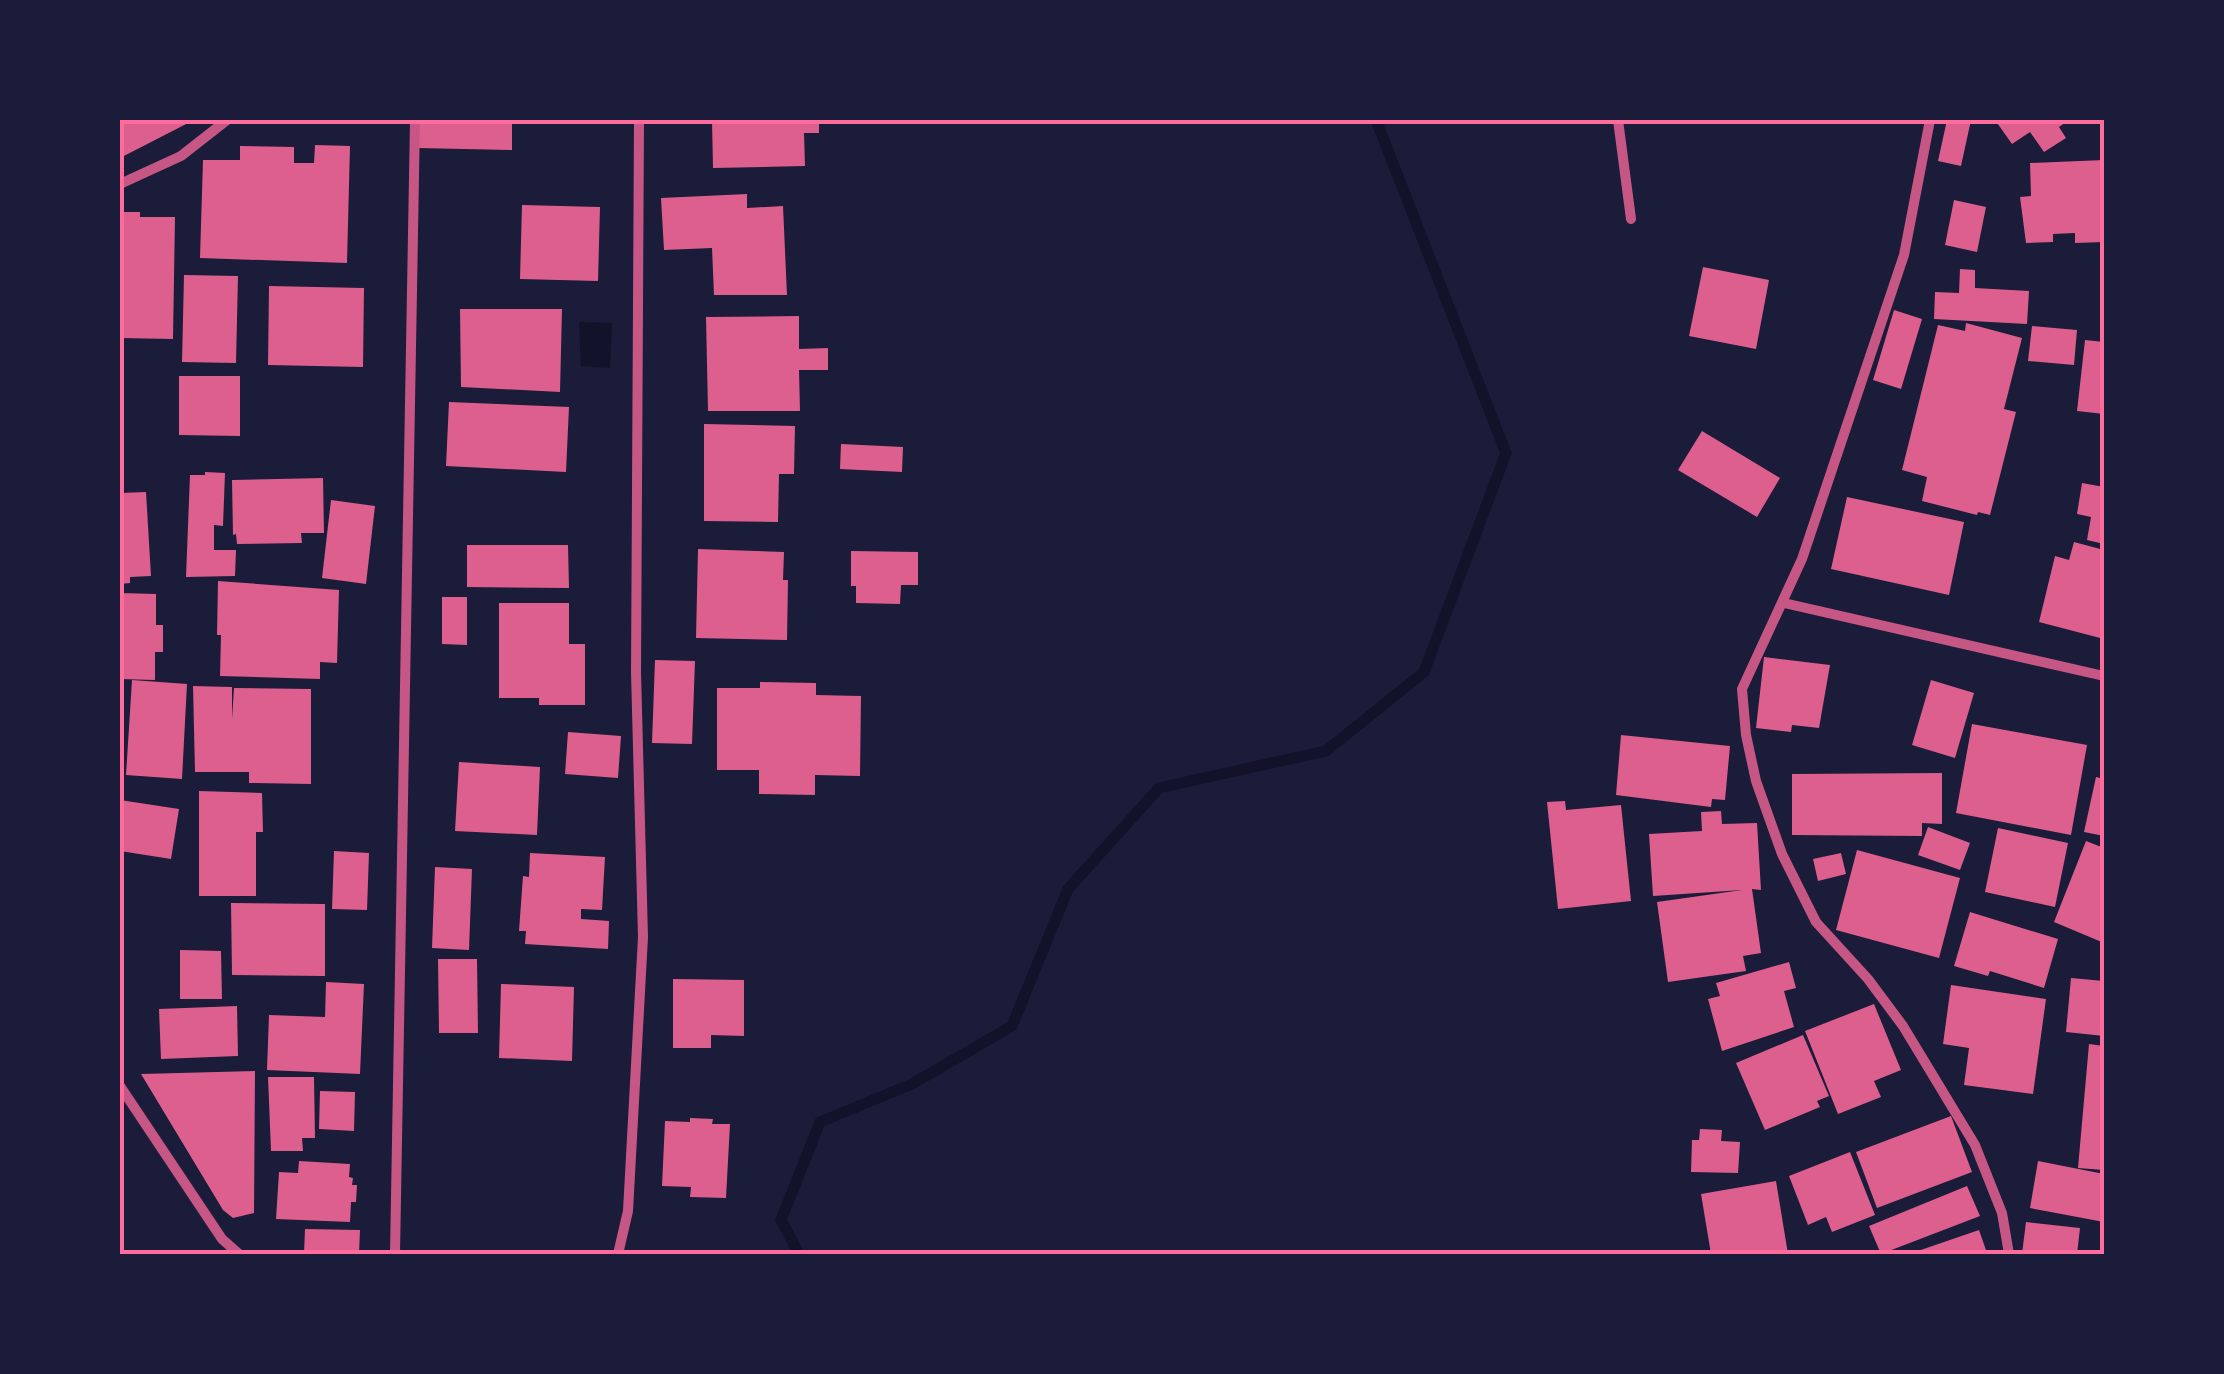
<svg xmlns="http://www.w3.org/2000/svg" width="2224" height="1374" font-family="Lato,sans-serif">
<rect width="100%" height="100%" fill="#1b1b3a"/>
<!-- water -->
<path fill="#12122b" d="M579,322L612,323L610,368L581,366Z"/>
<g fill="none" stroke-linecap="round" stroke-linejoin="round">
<!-- stream -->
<path stroke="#12122b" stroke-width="11" d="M799,1254L781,1220L820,1122L912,1084L1012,1026L1068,889L1159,788L1326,751L1424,672L1506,453L1376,120"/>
</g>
<!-- building -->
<path fill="#dd5f8e" d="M120,120H194L120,158Z
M418,120H512V150L418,148Z
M712,120H819V133H804L805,166L713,168Z
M1947,120H1971L1961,166L1938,161Z
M1995,120H2069L2059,127L2066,138L2044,152L2030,132L2012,144Z
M315,145L350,146L347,263L200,258L203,160H240V146L294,147V163H314Z
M2104,160V242L2075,243V233L2053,234V242L2026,243L2020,197L2031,196L2030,163Z
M747,194V208L783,206L787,295H714L712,248L664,250L661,198Z
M1954,200L1986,207L1977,252L1945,245Z
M522,205L600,207L598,281L520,279Z
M120,212H140V217H175L173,339L120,338Z
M1703,267L1769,280L1756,349L1689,336Z
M1960,269L1975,270V288L2029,291L2027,324L1934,319L1935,292L1959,293Z
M184,275L238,276L236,363L182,362Z
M269,286L364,288L363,367L268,365Z
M460,309H562L560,392L461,387Z
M1894,310L1922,319L1901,389L1873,380Z
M799,316V349L828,348V370H799L800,411H708L706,317Z
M1966,323L2022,338L2004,409L2016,412L1990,515L1978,512L1977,515L1922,501L1927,477L1902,470L1938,325L1965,331Z
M2032,326L2077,330L2074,365L2028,361Z
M2085,340L2104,342V414L2077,411Z
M179,376H240V436L179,435Z
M449,402L569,407L566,472L446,466Z
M704,424L795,426L794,474H779L778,522L704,521Z
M1702,431L1780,478L1757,517L1678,470Z
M841,444L903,447L902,472L840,469Z
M205,472L225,473L223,526L214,525V550H236L235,576L186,577L190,475H205Z
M323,478L324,533H301L302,543L237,544L236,534L233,535L232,480Z
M2082,483L2104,487V544L2087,540L2091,517L2077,514Z
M146,492L151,576L130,577V583L120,584V493Z
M1847,497L1964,522L1949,595L1831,569Z
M331,500L375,506L366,584L322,578Z
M2074,542L2104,550V639L2039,622L2055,556L2069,560Z
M467,545H568L569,588L467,587Z
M698,549L784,552L783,580H788L787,640L696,638Z
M851,551L918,552V585H901L900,604L856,603V586H851Z
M218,581L339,590L337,663L320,662V679L220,676L221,635H217Z
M120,593L156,594V625H163V652H155V680L120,679Z
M442,597H467V645L442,644Z
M499,603H569V644H585V705H539V698H499Z
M1764,657L1830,665L1819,728L1792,725L1791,732L1756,728Z
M655,660L695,661L692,744L652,743Z
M132,680L187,684L182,779L126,775Z
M1931,680L1974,693L1955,758L1912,745Z
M760,682L816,683V695L861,696L860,776L815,775V795L759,794V770H717V688H760Z
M193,686L232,687V719L234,688L311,689V784L249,783V772H195Z
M1972,724L2087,745L2071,835L1956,813Z
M568,732L621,736L618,778L565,774Z
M1621,735L1730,746L1725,800L1712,799L1711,807L1616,795Z
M459,762L540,767L537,835L455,831Z
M1942,773V824L1922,823V836L1792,835V774Z
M2096,777L2104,779V836L2084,832Z
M199,791L262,793L263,832H256V896H199Z
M120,800L179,809L171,859L120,851Z
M1565,801L1566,810L1621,805L1631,901L1558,909L1547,802Z
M1721,811L1722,824L1757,823L1761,890L1752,889L1761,953L1743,956L1746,971L1668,982L1657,902L1742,890L1653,896L1649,834L1702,831L1701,812Z
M1928,827L1970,843L1960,870L1918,855Z
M1998,828L2068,843L2055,907L1985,892Z
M2086,841L2104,848V943L2054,922Z
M1857,850L1960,878L1939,958L1836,930Z
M334,851L369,853L367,910L332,909Z
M530,853L605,857L602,910L581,909V919L609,921L608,949L525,944L526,931H519L523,876L529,877Z
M1841,853L1846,874L1818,881L1813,859Z
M435,867L472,869L469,950L432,948Z
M231,903L325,904V976L232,975Z
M1970,912L2058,939L2044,988L1990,971L1988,976L1954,966Z
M180,950L221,951L222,999H180Z
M438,959H477L478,1033H439Z
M1789,962L1796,988L1784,991L1794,1027L1722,1051L1708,999L1720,996L1716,983Z
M2071,978L2104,981V1036L2066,1032Z
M673,979L744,980V1036L711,1035V1048H673Z
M326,982L364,984L360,1074L267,1070L269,1015L325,1017Z
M501,984L574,987L572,1061L499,1058Z
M1951,985L2046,999L2033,1094L1964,1085L1969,1048L1943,1044Z
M1874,1004L1901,1070L1874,1081L1881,1097L1838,1114L1805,1031Z
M237,1006L238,1056L161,1059L159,1009Z
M1803,1035L1829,1096L1817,1101L1820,1107L1765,1130L1736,1063Z
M2089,1044L2104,1046V1170L2078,1168Z
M255,1071L254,1213L233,1218L223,1210L141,1074Z
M268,1077H314L315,1138H302L303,1151H271Z
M320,1091L355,1092L354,1131L319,1129Z
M1951,1116L1972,1172L1877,1208L1856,1152Z
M690,1118L713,1119L712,1124H730L726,1198L690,1197L691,1187L662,1186L665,1121L690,1122Z
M1700,1129L1722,1130L1721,1141L1740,1142L1738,1173L1691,1172L1692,1140H1699Z
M1850,1152L1875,1215L1832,1232L1826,1217L1808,1225L1789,1176Z
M299,1161L350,1164L349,1177L353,1178L352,1185H357L356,1202H351L350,1222L276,1219L279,1172L298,1173Z
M2038,1161L2104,1174V1222L2030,1208Z
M1776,1181L1788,1254H1711L1701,1194Z
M1967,1186L1980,1216L1881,1254L1869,1226Z
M2026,1222L2080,1228L2077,1254H2022Z
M305,1229L360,1230L359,1254H304Z
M1979,1230L1987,1253L1912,1254V1253Z"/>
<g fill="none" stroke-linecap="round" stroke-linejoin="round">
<!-- minor -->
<path stroke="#c65784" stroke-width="10" d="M1618,120L1631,219
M1930,120L1904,255L1802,559L1742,689L1746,735L1756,781L1782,854L1816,922L1868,979L1903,1026L1975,1145L2002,1213L2009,1254
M120,184L181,156L227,120
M1784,603L2104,676
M120,1086L222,1239L239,1254
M395,1254L415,120
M618,1254L628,1211L643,937L636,672L639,120"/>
</g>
<!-- border -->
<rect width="2224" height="1374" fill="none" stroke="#1b1b3a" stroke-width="245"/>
<rect x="122" y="122" width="1980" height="1130" fill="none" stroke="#ff6b9d" stroke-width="4"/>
</svg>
